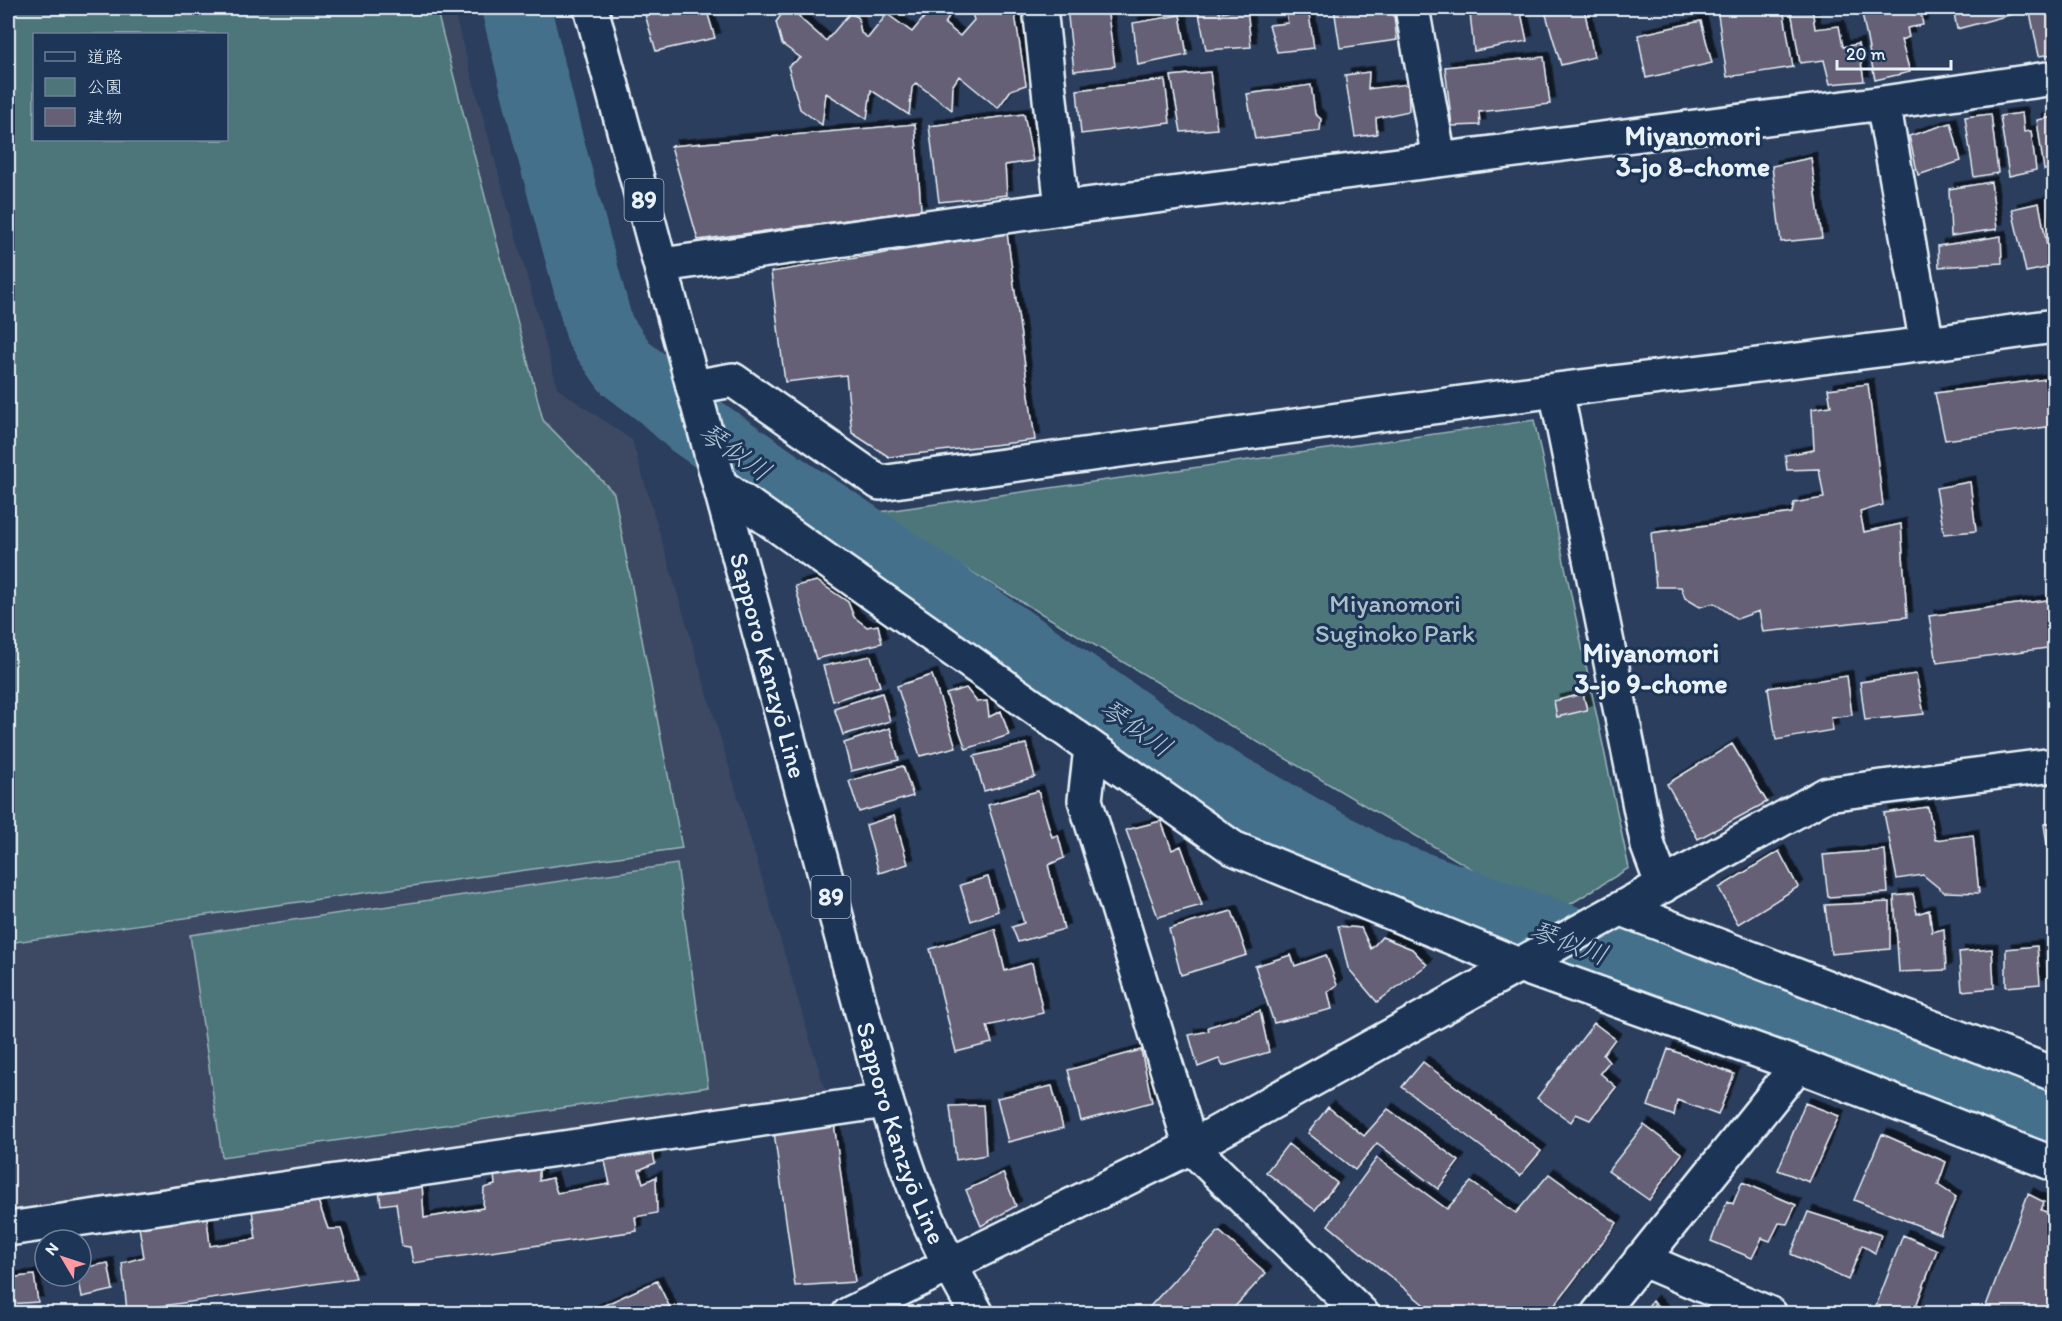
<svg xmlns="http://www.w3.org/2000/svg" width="2062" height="1321" font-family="Itim,'Klee One',sans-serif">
<defs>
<filter id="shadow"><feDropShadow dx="5.5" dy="-5.5" stdDeviation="0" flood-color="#0009"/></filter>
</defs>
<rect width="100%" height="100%" fill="#2b3e5d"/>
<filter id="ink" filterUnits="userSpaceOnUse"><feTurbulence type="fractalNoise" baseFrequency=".0167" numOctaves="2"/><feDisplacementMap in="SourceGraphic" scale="12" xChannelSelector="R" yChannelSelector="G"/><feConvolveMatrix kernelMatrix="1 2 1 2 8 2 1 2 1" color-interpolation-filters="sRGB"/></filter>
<g filter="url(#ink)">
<!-- built -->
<path fill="#3c4864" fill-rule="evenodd" d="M8,8H453L558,389L632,440L825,1090L8,1215ZM34,34H226V140H34Z"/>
<!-- green -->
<path fill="#4e767a" stroke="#9bb4b9" stroke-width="1.5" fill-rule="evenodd" d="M8,8H436L543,420L614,493L682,848L8,943ZM34,34H226V140H34Z
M1534,420L1629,868L1551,916L872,513Z
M677,864L708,1087L222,1157L190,935Z"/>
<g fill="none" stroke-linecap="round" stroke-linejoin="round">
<!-- river -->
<path stroke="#456f8c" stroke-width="69" d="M516,8L547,135L600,331L626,368L660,394L692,423L795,495L824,513L1034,656L1196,769L1376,871L1616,957L1657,978L2054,1122"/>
</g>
<!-- building -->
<path fill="#656075" stroke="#e8f1f8" stroke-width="1.5" filter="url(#shadow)" d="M643,8H706L715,38L656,51Z
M932,8H937L949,16L945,24L960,36L974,20L971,10L973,8H1014L1026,85L1011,90L998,108L959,76L953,85L952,110L916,83L912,88L909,115L871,90L867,119L826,93L822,125L800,109L788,66L801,58L782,44L776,22L784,11H795L802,20L826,41L850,13L858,17L861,33L868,38L887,14L912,32Z
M1067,8H1107L1115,66L1074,71Z
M1198,8H1218L1219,13L1247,8L1251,47L1206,50Z
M1285,8H1308L1314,48L1277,52L1269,25L1288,23Z
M1334,8H1393L1397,40L1340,48Z
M1496,8H1520L1527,41L1474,51L1470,13Z
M1544,8H1584L1594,57L1561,65Z
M1717,8H1783L1793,67L1727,77Z
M1812,8L1815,29L1839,26L1843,47L1858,44L1864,81L1830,84L1824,60L1800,63L1791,10Z
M1861,8H1920L1923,25L1907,28L1909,37L1901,40L1910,72L1875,80Z
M1953,8H2016L2017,13L1957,29Z
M2029,8H2054V54L2039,56Z
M1180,15L1187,55L1138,65L1133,23Z
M1701,21L1712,63L1646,78L1638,35Z
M1544,57L1550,104L1479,112L1480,125L1452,126L1445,67Z
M1210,72L1217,129L1181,132L1171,76Z
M1369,72L1368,89L1408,84L1409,111L1376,118L1377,134L1355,137L1345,75Z
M1165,80L1170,123L1081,134L1077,90Z
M1311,85L1315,114L1321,119L1320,131L1255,139L1247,94Z
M2022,113L2024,132L2031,131L2036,170L2009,176L2000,116Z
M1024,114L1033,161L1005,165L1007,195L939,202L929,126Z
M1991,114L1998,173L1974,177L1965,117Z
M2054,117V168L2044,170L2037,120Z
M1951,123L1961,161L1918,175L1909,136Z
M915,124L921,210L698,240L671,146Z
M1811,158L1822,238L1781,242L1772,166Z
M1991,182L1997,229L1951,236L1949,189Z
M2039,203L2051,267L2026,272L2012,209Z
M1007,233L1035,440L889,457L852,433L846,375L785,382L771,272Z
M2001,236L2002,263L1939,267L1938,246Z
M2054,378V426L1945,440L1935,393Z
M1868,384L1883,505L1860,512L1864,532L1901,524L1907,617L1763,632L1759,611L1737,619L1714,603L1700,607L1685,598L1681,587H1656L1651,533L1792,513L1794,503L1824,498L1819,469L1787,470L1785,455L1814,450L1812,409L1831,406L1828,389Z
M1970,482L1976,531L1944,534L1936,488Z
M817,581L848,602L854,617L867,627L878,625L882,643L816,659L795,586Z
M2054,599V647L1937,663L1929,616Z
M871,656L880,686L833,701L823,666Z
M1916,674L1924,714L1865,720L1860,682Z
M932,675L956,747L920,756L897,686Z
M1847,676L1852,715L1831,718L1833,730L1776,740L1768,688Z
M966,688L977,702L987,701L989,717L1001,711L1009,735L966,749L946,694Z
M882,693L890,721L843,735L834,708Z
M1583,694L1587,710L1557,717L1554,701Z
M890,728L899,760L851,771L844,743Z
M1026,744L1035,777L984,791L974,756Z
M1732,744L1767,802L1698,839L1667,784Z
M903,766L913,796L859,812L849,781Z
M1038,791L1052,837L1058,835L1064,858L1048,865L1064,929L1018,942L1012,927L1024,923L988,805Z
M1928,807L1935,840L1973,835L1979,893L1944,892L1923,875L1897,879L1884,813Z
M894,816L908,864L879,873L866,825Z
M1161,821L1172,850L1181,846L1202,905L1158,917L1126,830Z
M2054,822V883L2053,884L2044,824Z
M1885,850L1888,893L1828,897L1823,855Z
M1779,851L1798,887L1738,924L1719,888Z
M988,877L998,911L971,921L960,885Z
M1913,894L1917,914L1929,910L1932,932L1944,929L1946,970L1899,972L1894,896Z
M1890,902V949L1831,954L1825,905Z
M1232,911L1247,955L1181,975L1169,929Z
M1338,926L1361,928L1371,949L1382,937L1412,949L1427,965L1377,1002L1348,968Z
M995,929L1005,971L1032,963L1043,1013L987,1026L992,1043L956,1052L930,949Z
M2037,946L2040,984L2006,987V949Z
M1992,949L1994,988L1962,991L1959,952Z
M1291,955L1295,966L1326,955L1337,985L1328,992L1332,1009L1274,1023L1255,966Z
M1260,1011L1269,1052L1223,1066L1219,1059L1198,1067L1189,1035L1209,1031L1208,1027Z
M1594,1023L1615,1039L1603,1055L1609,1062L1600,1073L1616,1087L1590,1120L1576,1114L1571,1122L1537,1098Z
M1668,1049L1734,1074L1718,1115L1677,1100L1674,1116L1648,1106Z
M1141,1050L1152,1102L1081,1121L1068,1070Z
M1423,1062L1541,1151L1520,1176L1402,1087Z
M1052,1086L1063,1128L1008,1142L997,1098Z
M1805,1103L1839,1116L1809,1182L1778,1170Z
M983,1105L986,1155L956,1160L950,1106Z
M1328,1107L1364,1136L1388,1109L1459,1161L1438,1189L1377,1143L1355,1170L1308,1133Z
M834,1123L855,1282L795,1286L774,1132Z
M1644,1125L1682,1154L1649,1200L1608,1171Z
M1882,1134L1946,1162L1938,1185L1956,1197L1940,1234L1854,1200Z
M1288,1144L1337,1183L1315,1210L1266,1172Z
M653,1153L655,1163L639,1170L643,1183L656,1177L657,1213L635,1217L637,1231L413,1263L410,1247L402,1246L396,1203L381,1205L379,1190L422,1184L424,1218L483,1208L484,1188L495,1185L494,1174L539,1170V1181L552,1178L557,1193L610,1184L604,1157Z
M1377,1158L1447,1209L1471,1182L1516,1213L1549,1174L1617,1223L1548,1314H1435L1328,1225Z
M1003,1173L1016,1206L981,1226L966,1190Z
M1742,1182L1796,1205L1787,1224L1779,1223L1770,1241L1762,1238L1752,1258L1711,1241L1727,1201L1733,1204Z
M2028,1194L2044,1202L2041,1210L2054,1215V1314H1983Z
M318,1201L328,1229H341L356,1278L127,1311L122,1263L144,1257L139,1227L207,1218L210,1246L256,1239L252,1210Z
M1808,1212L1881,1235L1875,1253L1862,1245L1848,1280L1791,1254Z
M1219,1231L1266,1273L1228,1314H1143Z
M1903,1235L1937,1250L1913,1314H1873Z
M108,1263L113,1290L82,1297L78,1276H81V1268Z
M34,1275L38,1302L8,1304V1278Z
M657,1281L673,1314H585Z
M1652,1301L1667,1314H1642Z"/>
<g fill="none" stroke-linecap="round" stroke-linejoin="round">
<defs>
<path id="street" d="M1040,8L1062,208
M1412,8L1439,159
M1883,103L1927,344
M662,265L1062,208L1883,103L2054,78
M693,387L733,380L880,483L1556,390L1927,344L2054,326
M1556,390L1648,846L1663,886
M720,485L1233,848L1519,965L1798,1065L2054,1164
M1091,748L1085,800L1191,1147L1362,1314
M1622,909L2054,1074
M8,1229L886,1101
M1641,1259L1770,1314
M849,1314L1191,1147L1827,794L2054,765
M1598,1314L1798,1065"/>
<g id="primary">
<path id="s1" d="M591,8L886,1101C898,1137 908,1175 924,1210C939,1246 958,1280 977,1314"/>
</g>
</defs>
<!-- street casing -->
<use href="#street" stroke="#e8f1f8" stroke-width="38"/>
<!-- primary casing -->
<use href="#primary" stroke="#e8f1f8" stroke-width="38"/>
<!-- street -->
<use href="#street" stroke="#1d3557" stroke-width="33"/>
<!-- primary -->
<use href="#primary" stroke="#1d3557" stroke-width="33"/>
</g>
</g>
<g text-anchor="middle" stroke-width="6" stroke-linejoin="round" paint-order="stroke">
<!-- shield labels -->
<g fill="#1d3557" stroke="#abb9c8" stroke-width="1.5">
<rect x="624.5" y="179" width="39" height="42" rx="4.5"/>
<rect x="811.5" y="876" width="39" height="42" rx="4.5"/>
</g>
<g font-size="24" font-weight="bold" fill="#e8f1f8">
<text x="644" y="208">89</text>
<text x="831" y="905">89</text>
</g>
<!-- park labels -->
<g font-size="26" fill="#aac0c6" stroke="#1d3557">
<text x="1395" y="612">Miyanomori<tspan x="1395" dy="30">Suginoko Park</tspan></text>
</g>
<!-- street labels -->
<g font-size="26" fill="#e8f1f8" stroke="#1d3557">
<text dy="9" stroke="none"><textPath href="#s1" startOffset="681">Sapporo Kanzyō Line</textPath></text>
<text dy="9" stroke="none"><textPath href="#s1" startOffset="1167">Sapporo Kanzyō Line</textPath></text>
</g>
<!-- neighbourhood labels -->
<g font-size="27" font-weight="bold" fill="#e8f1f8" stroke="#1d3557">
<text x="1693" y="145">Miyanomori<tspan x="1693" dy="31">3-jo 8-chome</tspan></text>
<text x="1651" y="662">Miyanomori<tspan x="1651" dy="31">3-jo 9-chome</tspan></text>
</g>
<!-- water labels -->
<g font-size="27" font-style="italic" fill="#afc4d2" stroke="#1d3557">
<text transform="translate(735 452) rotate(35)" y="9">琴似川</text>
<text transform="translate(1136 728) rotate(35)" y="9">琴似川</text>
<text transform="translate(1569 943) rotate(20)" y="9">琴似川</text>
</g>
</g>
<!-- margin -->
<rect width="2062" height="1321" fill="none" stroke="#1d3557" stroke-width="30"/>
<rect x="15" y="15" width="2032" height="1291" fill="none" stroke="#e8f1f8" stroke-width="2" filter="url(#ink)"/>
<!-- legend -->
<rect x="33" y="33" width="195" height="108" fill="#1d3557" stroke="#6e8097" stroke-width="1.5"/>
<rect x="45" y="52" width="30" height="9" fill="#1d3557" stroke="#6e8097" stroke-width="1.5"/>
<text x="87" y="63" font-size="18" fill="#e8f1f8">道路</text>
<rect x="45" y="78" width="30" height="18" fill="#4e767a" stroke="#6e8097" stroke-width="1.5"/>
<text x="87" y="93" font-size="18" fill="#e8f1f8">公園</text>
<rect x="45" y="108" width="30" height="18" fill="#656075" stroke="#6e8097" stroke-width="1.5"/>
<text x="87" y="123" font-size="18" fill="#e8f1f8">建物</text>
<!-- north arrow -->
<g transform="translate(63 1258) rotate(309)"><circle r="28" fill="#1d3557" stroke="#6e8097" stroke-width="1.5"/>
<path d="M0-4.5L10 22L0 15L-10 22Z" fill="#ff9aa2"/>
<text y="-9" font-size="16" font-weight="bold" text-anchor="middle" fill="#e8f1f8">N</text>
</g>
<!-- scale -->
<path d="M1837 60v9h114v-9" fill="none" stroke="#e8f1f8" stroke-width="3"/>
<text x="1846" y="60" font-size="18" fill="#e8f1f8" stroke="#1d3557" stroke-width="4.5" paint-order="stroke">20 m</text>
</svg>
